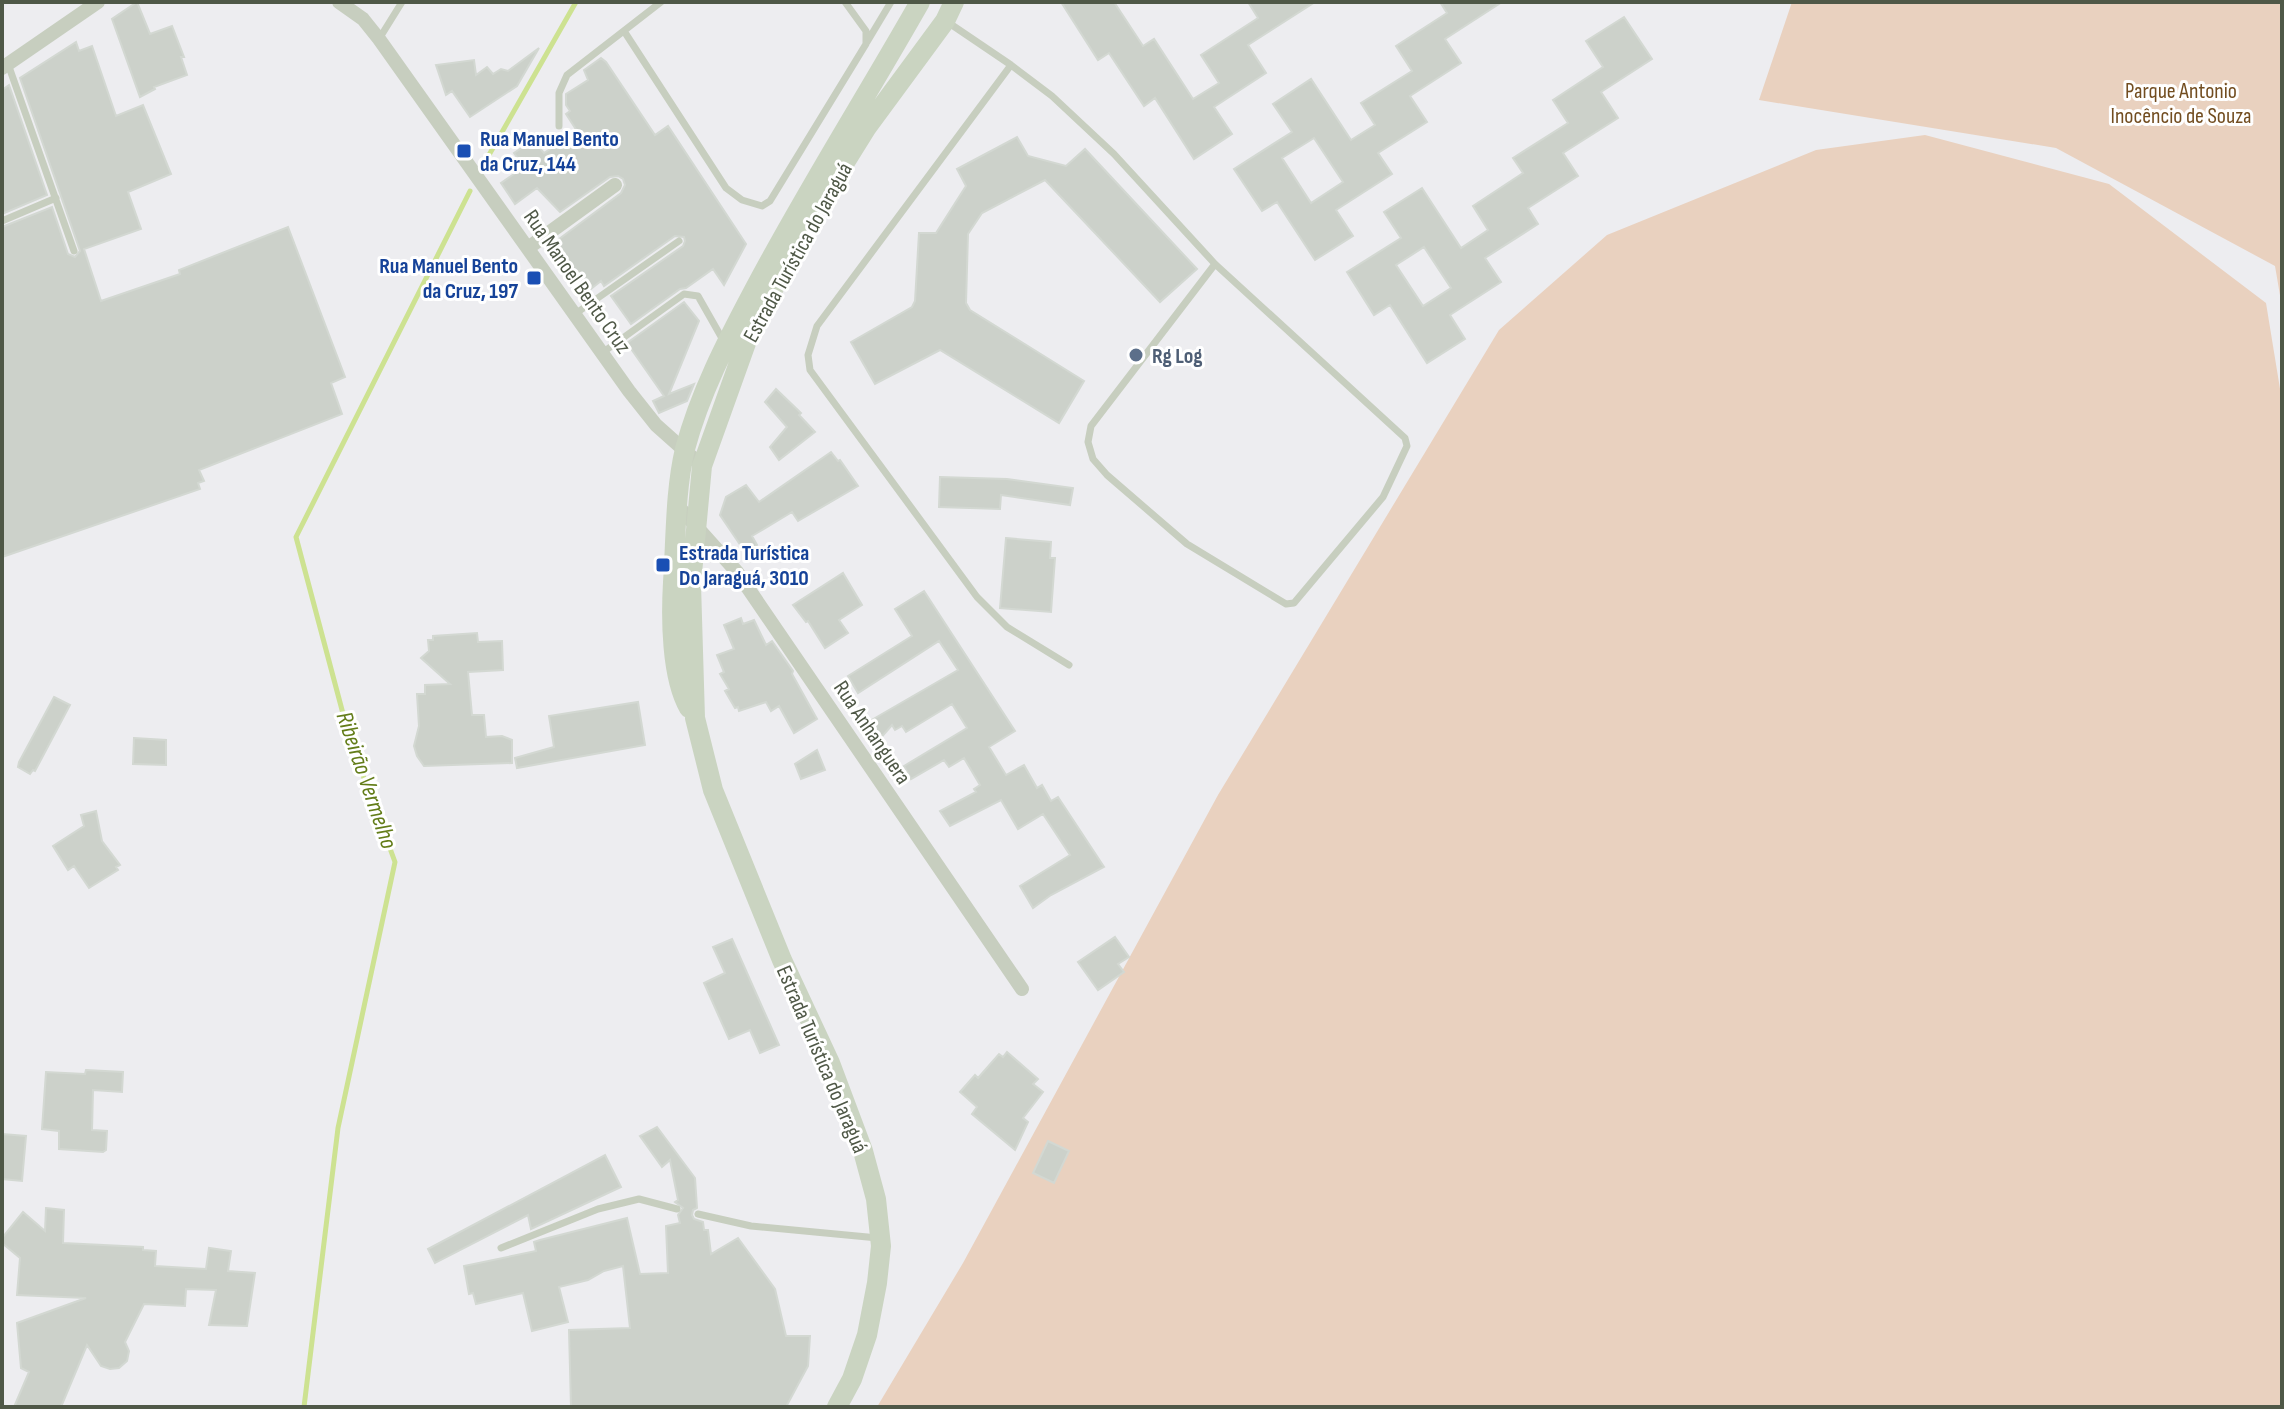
<svg xmlns="http://www.w3.org/2000/svg" width="2284" height="1409" font-family="'Sofia Sans Condensed',sans-serif">
<rect width="100%" height="100%" fill="#ededf0"/>
<!-- green -->
<path fill="#e9d1bf" d="M1792,2H2282V307L2275,266L2056,148L1759,100Z
M1925,135L2109,184L2266,303L2282,401V1407H877L963,1263L1218,795L1499,330L1607,235L1816,150Z"/>
<g fill="none" stroke-linecap="round" stroke-linejoin="round">
<!-- stream -->
<path stroke="#cde291" stroke-width="5" d="M485,162L576,2
M304,1407L338,1128L395,862L350,740L296,537L470,191"/>
</g>
<!-- building -->
<path fill="#ccd1ca" stroke="#d3d8d2" stroke-width="2" fill-rule="evenodd" d="M137,2L150,34L172,26L184,57H181L187,75L154,87L155,89L140,97L112,19Z
M1061,2H1114L1143,46L1154,39L1193,99L1219,83L1201,55L1258,18L1248,2H1315L1248,45L1266,73L1214,107L1232,134L1194,159L1155,98L1144,106L1109,53L1098,60Z
M1440,2H1502L1445,39L1461,63L1410,96L1427,122L1378,153L1392,174L1336,210L1353,236L1315,260L1277,202L1262,211L1234,169L1292,132L1273,104L1311,79L1351,140L1375,125L1361,103L1412,71L1396,46L1447,13ZM1314,138L1343,182L1311,203L1282,158Z
M1624,17L1652,59L1601,92L1618,118L1563,153L1578,176L1528,208L1538,224L1485,258L1501,282L1450,315L1465,339L1427,363L1390,305L1374,315L1347,272L1401,238L1384,212L1422,188L1461,248L1488,230L1473,206L1523,173L1513,158L1568,123L1553,100L1603,67L1586,41ZM1424,247L1451,288L1423,306L1396,265Z
M76,42L79,51L92,46L116,116L143,105L171,174L128,192L141,229L84,249L101,301L180,274L179,270L288,227L345,377L331,383L342,414L199,470L204,481L198,483L200,489L2,557V227L52,207L68,254L75,257L80,251L20,78Z
M539,48L517,86L470,117L452,91L446,95L436,65L474,60L476,75L487,67L493,74L501,69L508,71Z
M601,58L606,62L655,135L668,126L746,244L724,285L713,269L686,288L680,289L631,324L611,296L683,246L685,241L684,237L675,236L604,286L601,281L587,292L555,242L621,193L625,185L623,179L618,176L610,177L560,212L537,188L515,204L501,183L524,167L514,153L533,140L544,153L577,131L566,114L570,111L566,105V94L588,80L584,70Z
M9,85L47,195L2,214V90Z
M1017,137L1028,156L1066,166L1085,149L1197,269L1160,302L1045,180L982,213L968,234L966,303L970,310L1084,381L1059,423L940,350L875,384L851,342L912,307L915,301L919,233H936L966,186L957,169Z
M684,302L699,321L669,394L694,384L687,401L659,413L653,401L664,396L627,343Z
M776,389L801,413L799,415L815,432L779,460L770,447L787,427L765,402Z
M831,452L838,461L840,460L858,486L798,521L792,512L752,536L757,545L745,552L720,515L726,497L746,485L759,502Z
M940,477L1007,479L1073,488L1070,505L1001,495L1000,509L939,507Z
M1006,538L1051,542L1050,558H1055L1051,612L1000,608Z
M843,573L862,605L839,620L848,633L825,648L808,621L806,622L793,605Z
M924,591L1015,731L989,747L1006,775L1024,765L1037,788L1042,785L1051,801L1058,797L1104,867L1051,895L1033,908L1020,886L1070,855L1043,814L1018,829L1001,800L950,826L940,811L976,792L974,789L980,785L964,758L949,767L944,760L911,779L904,766L967,728L952,704L906,732L902,726L895,730L892,725L879,740L870,735L863,725L958,670L939,641L858,693L848,676L912,636L895,609Z
M741,618L743,624L754,620L766,645L772,641L793,671L792,674L817,719L794,733L779,706L771,711L766,702L739,711L738,707L735,708L725,691L729,689L720,674L724,672L717,655L734,649L724,625Z
M477,633L478,642L502,641L503,670L468,672L472,715H484L486,737L502,736L512,740V763L424,766L417,756L414,746L419,726L417,694H425V685L450,684L421,658L429,651L428,640H433V636Z
M54,697L70,705L35,771L33,770L30,774L18,767L19,762Z
M638,702L645,745L517,768L515,758L554,747L549,716Z
M134,738L166,740V765L133,764Z
M817,750L825,770L801,779L795,764Z
M96,811L102,841L120,865L116,867L118,870L89,888L74,866L68,870L53,846L84,826L81,815Z
M1115,937L1129,957L1118,964L1124,972L1098,990L1078,962Z
M732,939L779,1045L760,1053L750,1030L729,1039L704,983L725,973L713,947Z
M1007,1052L1038,1079L1033,1084L1043,1092L1023,1118L1028,1122L1015,1150L972,1114L977,1107L960,1092L975,1075L978,1078L999,1054L1003,1057Z
M86,1070L123,1072L122,1092L93,1090L92,1130L107,1131L106,1150L103,1152L59,1149V1131L42,1129L46,1072L85,1074Z
M657,1127L695,1178L697,1208L693,1210L692,1215L694,1219L703,1222L704,1230H708L711,1254L738,1238L775,1289L786,1336H810L808,1366L786,1407H571L569,1330L630,1328L623,1266L604,1271L588,1280L559,1287L568,1322L532,1331L523,1293L476,1304L473,1293L469,1294L464,1266L536,1251L534,1242L540,1240L627,1218L640,1274L668,1273L666,1226L680,1223L678,1215L683,1208L675,1202L678,1200L670,1160L662,1167L640,1136Z
M2,1134L26,1136L22,1181L2,1179Z
M1048,1141L1069,1151L1054,1183L1033,1173Z
M605,1155L621,1187L531,1229L528,1215L435,1263L428,1249Z
M46,1208L64,1210L63,1243L143,1247V1250L156,1251L155,1266L206,1269L209,1248L231,1251L228,1271L255,1273L247,1326L209,1325L216,1290L186,1289L185,1306L144,1304L125,1342L129,1351L127,1361L119,1368L110,1369L101,1366L87,1345L61,1407H14L29,1372L21,1368L17,1323L86,1298L17,1295L20,1258L2,1243V1238L23,1212L45,1231Z"/>
<g fill="none" stroke-linecap="round" stroke-linejoin="round">
<!-- lane -->
<path stroke="#c7cebf" stroke-width="7" d="M946,21L1011,65L1052,96L1114,154L1215,264L1405,438L1407,446L1383,497L1294,603L1286,604L1187,544L1107,475L1093,459L1088,442L1091,426L1215,264
M624,31L726,188L742,200L762,206L770,201L866,44V31L845,2
M379,39L402,2
M867,42L891,2
M8,64L74,251
M1011,65L817,326L808,355L810,370L977,597L1007,627L1069,665
M559,126V93L567,75L661,2
M2,221L56,198
M575,314L679,241
M602,353L684,294L698,296L723,340
M698,1214L751,1226L878,1238
M501,1248L598,1209L639,1199L677,1209"/>
<!-- street -->
<path stroke="#c7cebf" stroke-width="14" d="M339,2L363,19L379,39L629,391L656,425L702,466
M2,68L98,2
M528,248L615,185
M678,506L737,572L1022,989"/>
<!-- secondary -->
<path stroke="#cad4c1" stroke-width="20" d="M689,708C671,677 671,617 673,582C676,539 675,491 685,449C700,393 726,343 753,292C805,193 865,99 920,2
M837,1407L852,1379L867,1335L877,1283L881,1246L876,1199L863,1151L830,1063L782,960L713,790L695,718L691,584L702,466L750,332L819,204L867,127L945,21L954,2"/>
</g>
<!-- markers -->
<g fill="#1a4fb4" stroke="#fff" stroke-width="3">
<rect x="456" y="143" width="16" height="16" rx="4"/>
<rect x="526" y="270" width="16" height="16" rx="4"/>
<rect x="655" y="557" width="16" height="16" rx="4"/>
</g>
<circle fill="#5c6f8a" stroke="#fff" stroke-width="3" cx="1136" cy="355" r="8"/>
<g text-anchor="middle" stroke-width="6" stroke-linejoin="round" paint-order="stroke">
<!-- park labels -->
<g font-size="22" fill="#724d20" stroke="#fff">
<text x="2181" y="98">Parque Antonio<tspan x="2181" dy="25">Inocêncio de Souza</tspan></text>
</g>
<!-- transit labels -->
<g font-size="22" font-weight="bold" fill="#164399" stroke="#fff" text-anchor="start">
<text x="480" y="146">Rua Manuel Bento<tspan x="480" dy="25">da Cruz, 144</tspan></text>
<text x="518" y="273" text-anchor="end">Rua Manuel Bento<tspan x="518" dy="25">da Cruz, 197</tspan></text>
<text x="679" y="560">Estrada Turística<tspan x="679" dy="25">Do Jaraguá, 3010</tspan></text>
</g>
<!-- street labels -->
<g font-size="22" fill="#4f5847" stroke="#fff">
<text transform="translate(797 252) rotate(-61)" y="8">Estrada Turística do Jaraguá</text>
<text transform="translate(578 281) rotate(55)" y="8">Rua Manoel Bento Cruz</text>
<text transform="translate(873 732) rotate(56)" y="8">Rua Anhanguera</text>
<text transform="translate(823 1059) rotate(67)" y="8">Estrada Turística do Jaraguá</text>
</g>
<!-- service labels -->
<g font-size="22" font-weight="bold" fill="#4e5e75" stroke="#fff" text-anchor="start">
<text x="1152" y="363">Rg Log</text>
</g>
<!-- water labels -->
<g font-size="24" font-style="italic" fill="#637d19" stroke="#fff">
<text transform="translate(367 780) rotate(71)" y="8">Ribeirão Vermelho</text>
</g>
</g>
<!-- border -->
<rect width="2284" height="1409" fill="none" stroke="#4f5847" stroke-width="8"/>
</svg>
